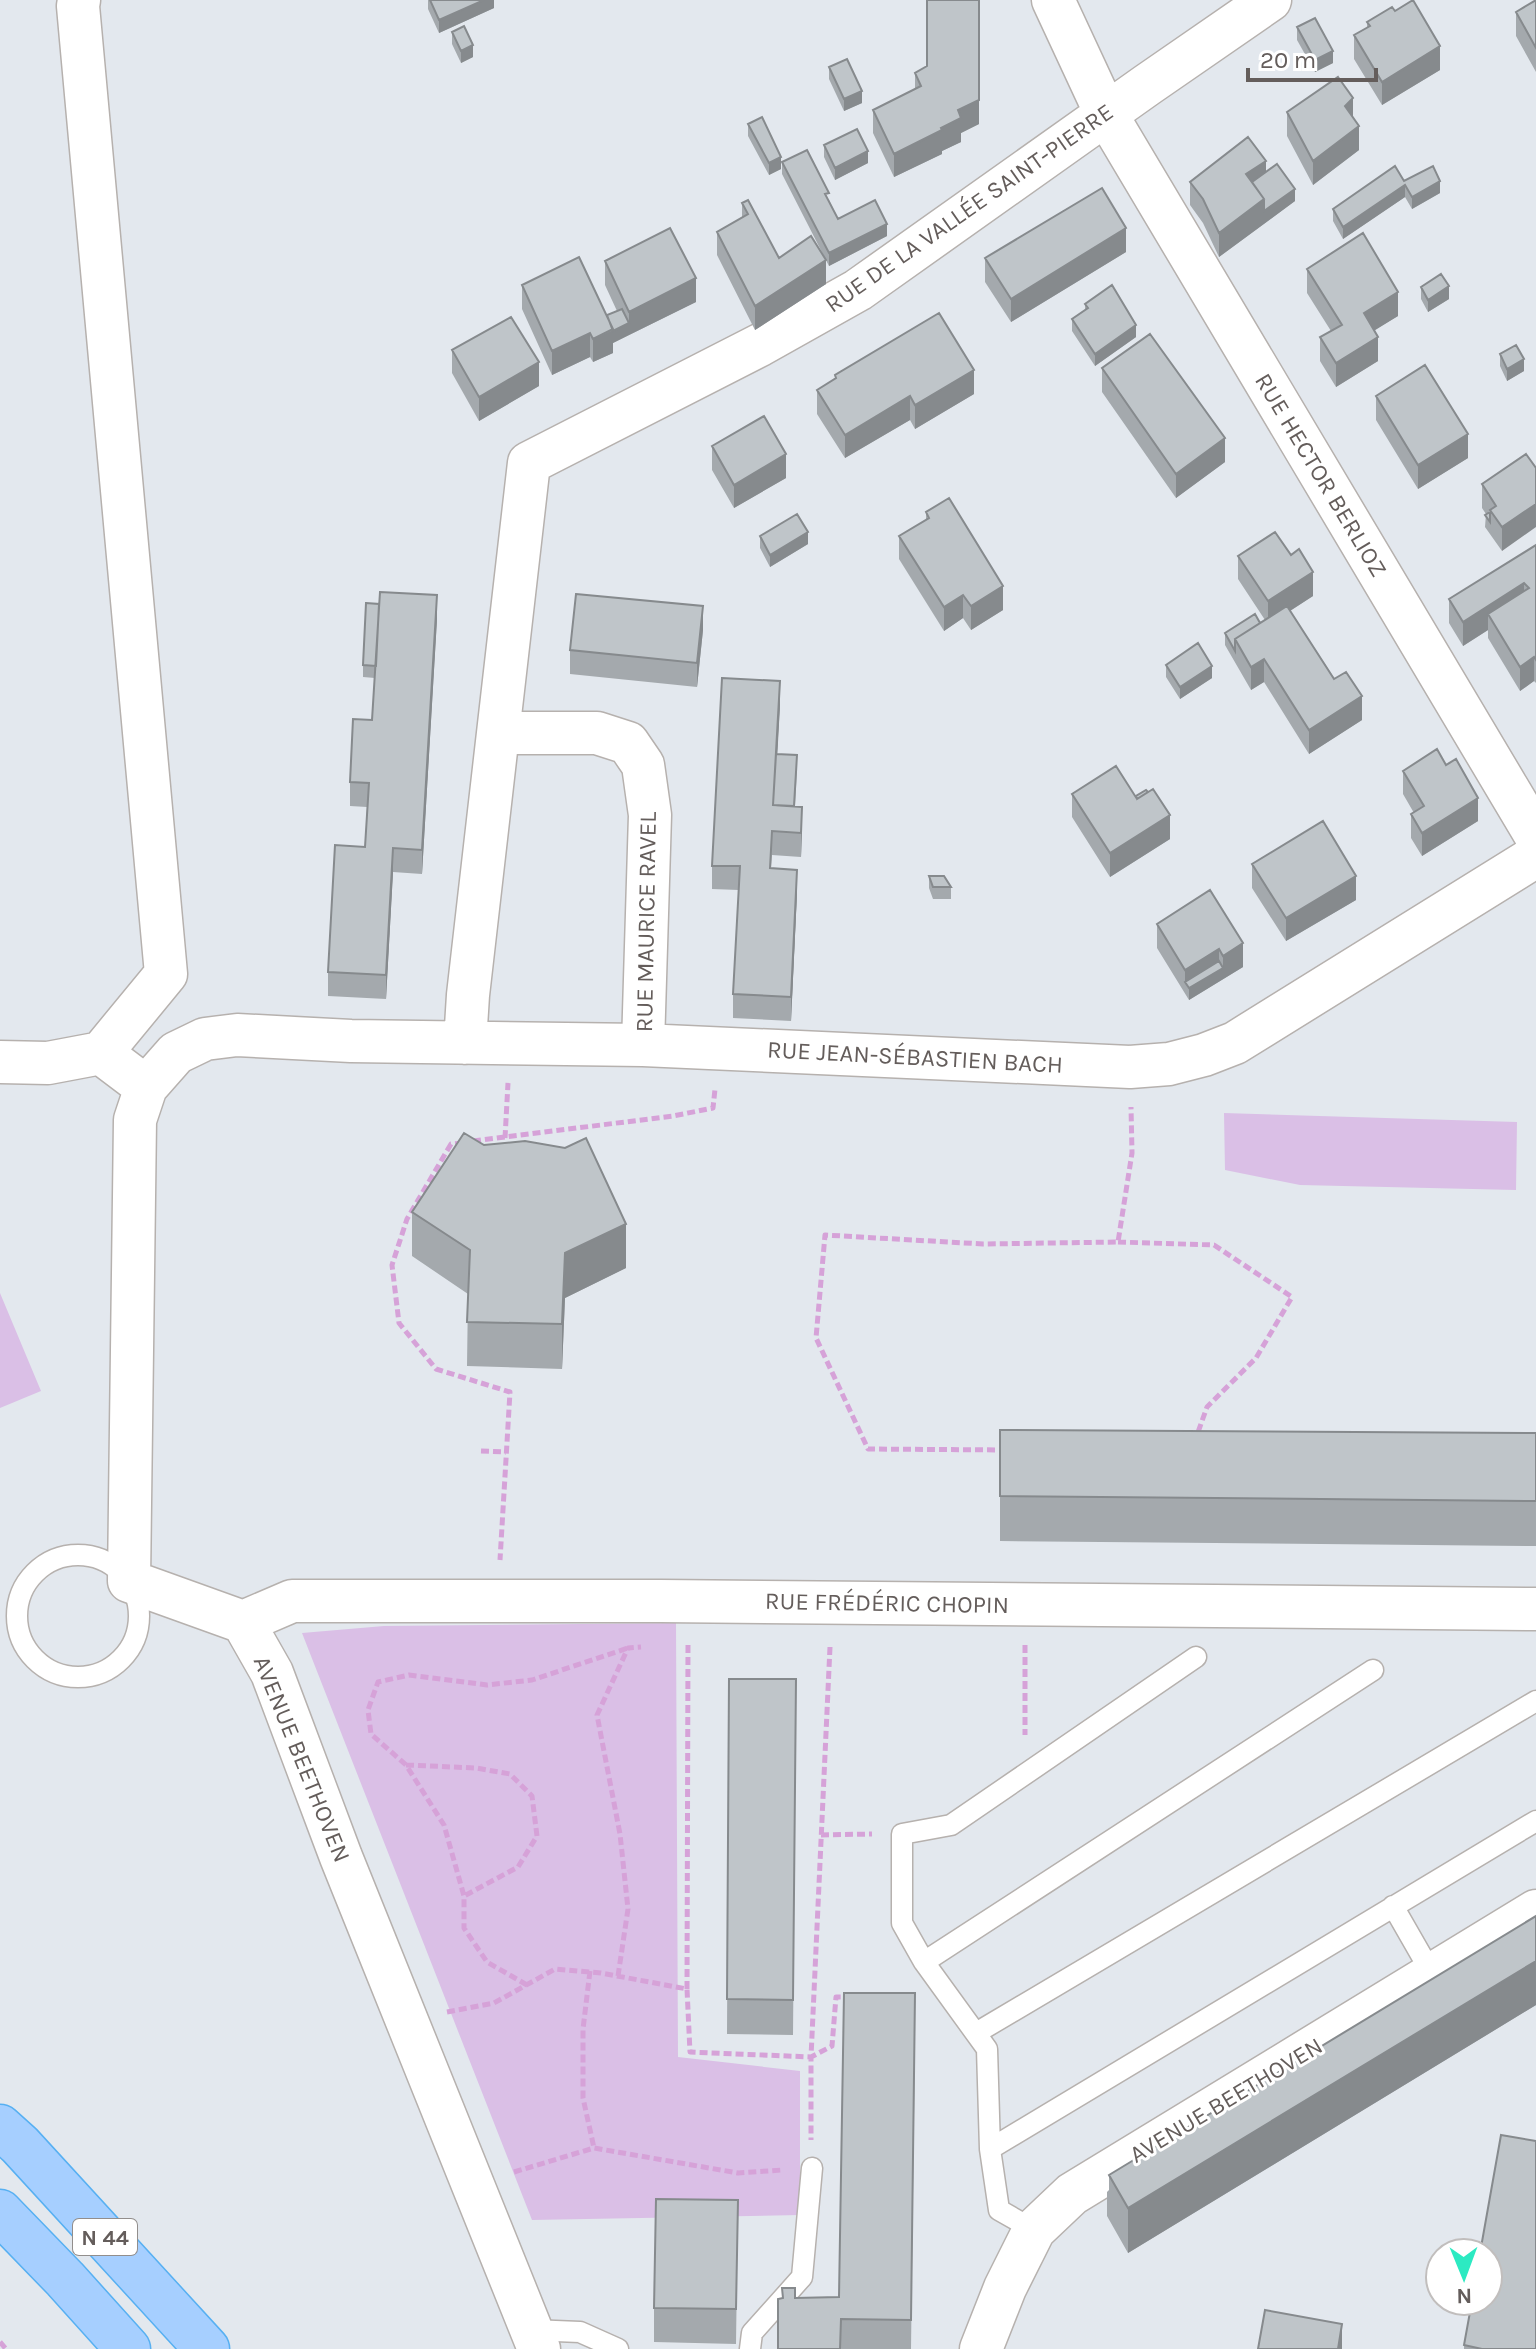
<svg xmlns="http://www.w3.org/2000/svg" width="1536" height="2349" font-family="Karla,sans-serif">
<rect width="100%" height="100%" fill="#e3e8ee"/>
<!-- green -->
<path fill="#dabfe6" d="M1224,1113L1517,1122L1516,1190L1300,1185L1225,1170Z
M0,1293L41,1391L0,1408Z
M676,1623L678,2057L800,2071V2215L532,2220L302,1633L384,1626Z"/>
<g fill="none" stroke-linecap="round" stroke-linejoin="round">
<defs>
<path id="lane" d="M17 1616a61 61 0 1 1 122 0a61 61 0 1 1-122 0Z
M1393,1906L1432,1974
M924,1962L1373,1670
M976,2033L1536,1701
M990,2149L1536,1821
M1034,2230L999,2210L990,2149L987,2049L924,1962L902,1923V1834L951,1825L1196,1657
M531,2330L580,2332L618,2349
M750,2349L752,2333L802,2277L812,2168"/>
<path id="street" d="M79,0L78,6L166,974L101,1053L146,1087
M1053,0L1106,114L1536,836
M498,733H597L628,743L643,765L650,815L643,1045
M465,1043L468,995L529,463L760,345L858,290L1147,85L1270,0
M0,1062L48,1063L101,1053
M243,1622L292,1601H661L1536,1609
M539,2349L341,1857L272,1673L243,1622L129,1581L135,1120L146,1087L176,1053L205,1039L237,1035L351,1041L643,1045L1130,1067L1169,1064L1204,1055L1235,1043L1536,856
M981,2349L1005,2288L1034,2230L1072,2194L1536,1911"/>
<path id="primary" d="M0,2127L20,2145L207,2349
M0,2212L65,2279L128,2349"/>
</defs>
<!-- lane casing -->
<use href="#lane" stroke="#b6b1ae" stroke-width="23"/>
<!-- street casing -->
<use href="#street" stroke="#b6b1ae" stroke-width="45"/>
<!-- primary casing -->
<use href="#primary" stroke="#57b0f2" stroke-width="47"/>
<!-- path -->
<path stroke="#d6a2d8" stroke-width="5" stroke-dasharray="8 4" stroke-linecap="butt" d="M505,1138L508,1083
M473,1141L673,1116L713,1108L715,1089
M463,1143L451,1144L407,1219L392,1265L399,1323L436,1369L510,1392L500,1560
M1118,1242L1214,1245L1292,1297L1256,1358L1207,1407L1197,1435
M1007,1450L868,1449L816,1338L825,1235L983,1244L1118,1242L1132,1153L1131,1107
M481,1451L506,1452
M1025,1645V1735
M830,1647L811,2057L832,2046L836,1997H847
M406,1765L476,1768L510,1774L532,1796L537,1836L518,1867L464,1896
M821,1835L872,1834
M590,1971L583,2029V2098L594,2148
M618,1976L628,1909L620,1834L597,1715L628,1648L641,1647
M527,1985L487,1962L464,1928V1896L444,1825L406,1765L371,1734L368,1710L378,1682L409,1675L487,1685L532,1680L628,1648
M687,1989L688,1644
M447,2012L494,2003L555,1969L601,1973L687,1989L690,2052L811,2057V2140
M514,2172L594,2148L738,2173L782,2170
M0,2342L6,2349"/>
<!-- lane -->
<use href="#lane" stroke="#fff" stroke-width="20"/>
<!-- street -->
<use href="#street" stroke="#fff" stroke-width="42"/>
<!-- primary -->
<use href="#primary" stroke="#a6cfff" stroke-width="44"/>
</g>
<!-- wall -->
<path fill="#a4a9ad" d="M428,0H494V8L439,33L428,9Z
M979,0V124L961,133V142L942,151V154L894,177L873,133V110L915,89V73L927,66Z
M1536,0V72L1516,36V12Z
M1367,22L1440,70L1382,105L1354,59V35L1367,28Z
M1297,27L1333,63L1315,72L1297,40Z
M452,32L473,57L461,63L452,44Z
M829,67L862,103L844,111L829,79Z
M1287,112L1353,118L1359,150L1313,185L1287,136Z
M748,124L781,169L769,175L748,136Z
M824,145L868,163L835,180L824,157Z
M782,162L829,200L838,219L887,236L829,266L782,174Z
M1266,172L1295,201L1219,257L1203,223L1190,205V182Z
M1404,181L1440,193L1412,209L1405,197L1343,239L1333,221V209Z
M742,203L779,258L826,284L755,330L717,255V232L742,217Z
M1126,252L1011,322L985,282V258Z
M605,261L696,302L613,343V353L593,362L590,357L552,375L522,309V285L607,315L617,311L605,285Z
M1307,269L1398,316L1374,330L1378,361L1336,387L1320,361V337L1331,331L1307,293Z
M1421,287L1449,299L1428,312L1421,299Z
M1085,304L1136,337L1095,366L1072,331V319L1085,310Z
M452,350L539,386L479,421L452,373Z
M1500,354L1524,371L1507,381L1500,366Z
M1102,368L1225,462L1176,498L1102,392Z
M835,375L974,394L915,429L910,420L845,458L817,414V390L835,379Z
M1376,396L1468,458L1418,489L1376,420Z
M712,446L786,478L734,508L712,470Z
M1526,454L1502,551L1485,527L1486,514L1482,508V484Z
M926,512L1003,610L971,630L963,618L944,631L899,559V536L926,520Z
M760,536L808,544L770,567L760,548Z
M1536,545V683L1534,681L1520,691L1488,638V630L1463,646L1449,623V599Z
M1238,556L1313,596L1290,611L1362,720L1309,754L1264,682L1251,690L1225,645V633L1260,623L1265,620L1238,579Z
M437,619L422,874L393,872L386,999L328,996V972L365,847L367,807L350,806V782L372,720L375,678L363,677V665Z
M703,630L697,687L570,674V650Z
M1166,665L1212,678L1180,699L1166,677Z
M780,705L777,754L797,768L795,806L802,830L801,857L772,855L771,868L797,893L791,1021L733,1018V994L739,890L712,889V866Z
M1403,771L1478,821L1422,856L1411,838V814L1414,813L1403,794Z
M1072,794L1136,796L1170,839L1110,877L1072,817Z
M1252,864L1356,900L1286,941L1252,888Z
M929,876L951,887V899H933L929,888Z
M1210,890L1243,967L1189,1000L1157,948V924Z
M412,1212L626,1268L565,1298L562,1369L467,1366L468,1294L412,1256Z
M1000,1430L1536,1433V1546L1000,1541Z
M729,1679H796L793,2035L727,2034Z
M1536,1916V2005L1128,2253L1107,2216V2192L1109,2190V2175Z
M915,2038L911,2349H778L795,2298L839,2297Z
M738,2200L736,2344L654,2342V2308Z
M1464,2345L1536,2349H1464Z"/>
<!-- shaded-wall -->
<path fill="#868a8d" d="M484,0H494V8L439,33V20Z
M473,45V57L461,63V51Z
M1440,46V70L1382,105V82Z
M1333,51V63L1315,72V60Z
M862,91V103L844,111V99Z
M1353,98V121L1345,106Z
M979,100V124L961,133V142L942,151V154L894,177V154L941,128L958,110Z
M1359,126V150L1313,185V161Z
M868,151V163L835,180V168Z
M781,157V169L769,175V163Z
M1266,161V184L1252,194L1246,174Z
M1440,181V193L1412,209V197Z
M1405,185V197L1343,239V227Z
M1295,189V201L1219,257V233L1264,199Z
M887,224V236L829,266V253Z
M1126,228V252L1011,322V299Z
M826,260V284L755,330V306Z
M696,278V302L629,335V312Z
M1449,286V299L1428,312V300Z
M1398,292V316L1364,337V313Z
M629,323V335L613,343V353L593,362V339Z
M1136,325V337L1095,366V354Z
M590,333V357L552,375V351Z
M1378,337V361L1336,387V363Z
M1524,359V371L1507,381V369Z
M539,362V386L479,421V397Z
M974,370V394L915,429V405Z
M910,396V420L845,458V435Z
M1468,434V458L1418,489V465Z
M1225,438V462L1176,498V474Z
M786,454V478L734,508V485Z
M1536,504V527L1502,551V527Z
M808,532V544L770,567V555Z
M1313,572V596L1268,625V601Z
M1524,583V607L1488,614V630L1463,646V622Z
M1003,586V610L971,630V606Z
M437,595V619L422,874V850Z
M963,595V618L944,631V607Z
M703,606V630L697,687V663Z
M1534,657V681L1520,691V667Z
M1264,659V682L1251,690V667Z
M1212,666V678L1180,699V687Z
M780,681V705L774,817L773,805Z
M1362,696V720L1309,754V730Z
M1478,798V821L1422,856V833Z
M802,807V830L801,857V833Z
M1170,815V839L1110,877V853Z
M393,848V872L386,999V975Z
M797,870V893L791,1021V997Z
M1356,876V900L1286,941V918Z
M1243,943V967L1189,1000V988L1185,982V994V970L1219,949V970L1223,968V956Z
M626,1224V1268L565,1298L562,1369V1324L565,1253Z
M1536,1961V2005L1128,2253V2208Z
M1342,2324V2349H1338Z"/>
<!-- building -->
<path fill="#bfc5c9" stroke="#868a8d" stroke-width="2" d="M430,0H484L439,20Z
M927,0H979V100L958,110L961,118L941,128L942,130L894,154L873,110L921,86L915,73L927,66Z
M1413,0L1440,46L1382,82L1354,35L1370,26L1367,22L1392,7L1395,11Z
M1536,0V48L1516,12Z
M1315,18L1333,51L1315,60L1297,27Z
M464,26L473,45L461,51L452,32Z
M847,59L862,91L844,99L829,67Z
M1338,77L1353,98L1345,106L1359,126L1313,161L1287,112Z
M762,117L781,157L769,163L748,124Z
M857,129L868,151L835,168L824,145Z
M1248,137L1266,161L1246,174L1264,199L1219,233L1203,199L1190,182Z
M807,150L829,193L825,194L838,219L875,200L887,224L829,253L782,162Z
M1277,164L1295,189L1264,211V199L1252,182Z
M1395,166L1404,181L1433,166L1440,181L1412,197L1405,185L1343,227L1333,209Z
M1102,188L1126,228L1011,299L985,258Z
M748,200L779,258L811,236L826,260L755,306L717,232L748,214L742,203Z
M670,228L696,278L629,312L605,261Z
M1363,233L1398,292L1364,313L1378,337L1336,363L1320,337L1342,325L1307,269Z
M579,257L613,329L593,339L590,333L552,351L522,285Z
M1441,274L1449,286L1428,300L1421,287Z
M1112,285L1136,325L1095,354L1072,319L1088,308L1085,304Z
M622,309L629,323L613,331L607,315Z
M939,313L974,370L915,405L910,396L845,435L817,390L836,378L835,375Z
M511,317L539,362L479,397L452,350Z
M1150,334L1225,438L1176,474L1102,368Z
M1516,345L1524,359L1507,369L1500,354Z
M1425,365L1468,434L1418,465L1376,396Z
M764,416L786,454L734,485L712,446Z
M1526,454L1536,468V504L1502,527L1490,510L1496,506L1482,484Z
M949,498L1003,586L971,606L963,595L944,607L899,536L929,518L926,512Z
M1490,512V522L1485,515Z
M797,514L808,532L770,555L760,536Z
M1275,532L1291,555L1299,549L1313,572L1268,601L1238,556Z
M1536,545V660L1534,657L1520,667L1488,614L1529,588L1524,583L1463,622L1449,599Z
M380,592L437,595L422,850L393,848L386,975L328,972L335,845L365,847L369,783L350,782L353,719L372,720Z
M576,594L703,606L697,663L570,650Z
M366,603L379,604L376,666L363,665Z
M1287,606L1334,679L1346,672L1362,696L1309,730L1264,659L1251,667L1235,639Z
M1255,614L1260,623L1235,639V651L1225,633Z
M1198,643L1212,666L1180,687L1166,665Z
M722,678L780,681L773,805L802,807L801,833L772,831L770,868L797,870L791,997L733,994L740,866H712Z
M1437,749L1446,765L1456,759L1478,798L1422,833L1411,814L1424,806L1403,771Z
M776,754L797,755L794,806L773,805Z
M1116,766L1137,799L1153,789L1170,815L1110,853L1072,794Z
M1146,790L1148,792L1137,799L1136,796Z
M1323,821L1356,876L1286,918L1252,864Z
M929,876H944L951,887H933Z
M1210,890L1243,943L1223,956L1219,949L1185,970L1157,924Z
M1219,961L1223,968L1189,988L1185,982Z
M464,1133L484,1145L525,1141L565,1148L586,1138L626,1224L565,1253L562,1324L467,1322L470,1250L412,1212Z
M1000,1430L1536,1433V1501L1000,1496Z
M729,1679H796L793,2000L727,1999Z
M1536,1916V1961L1128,2208L1109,2175Z
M844,1993H915L911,2320L841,2319L840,2349H778V2299L783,2298L782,2288H795V2298L839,2297Z
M1501,2135L1536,2141V2349H1482L1464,2345L1472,2301H1488V2253H1480Z
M656,2199L738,2200L736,2309L654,2308Z
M1265,2310L1342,2324L1338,2349H1258Z"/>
<g text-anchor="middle" stroke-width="6" stroke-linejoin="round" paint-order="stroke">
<!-- shield labels -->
<rect fill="#fff" stroke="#928e8c" stroke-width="2" x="73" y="2219" width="64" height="36" rx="6"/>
<g font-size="22" font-weight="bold" fill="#645d5b">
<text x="105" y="2245">N 44</text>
</g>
<!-- street labels -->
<g font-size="24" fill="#645d5b" stroke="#fff">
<text transform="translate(969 208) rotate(-35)" y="8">RUE DE LA VALLÉE SAINT-PIERRE</text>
<text transform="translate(1321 475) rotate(59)" y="8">RUE HECTOR BERLIOZ</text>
<text transform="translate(646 922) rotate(-89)" y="8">RUE MAURICE RAVEL</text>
<text transform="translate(915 1057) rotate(3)" y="8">RUE JEAN-SÉBASTIEN BACH</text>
<text transform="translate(887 1603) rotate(1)" y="8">RUE FRÉDÉRIC CHOPIN</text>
<text transform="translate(302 1759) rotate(68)" y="8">AVENUE BEETHOVEN</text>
<text transform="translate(1226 2100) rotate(-31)" y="8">AVENUE BEETHOVEN</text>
</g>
</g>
<!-- north arrow -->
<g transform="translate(1464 2277) rotate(179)"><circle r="38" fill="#ffffff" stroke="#c1bebd" stroke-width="2"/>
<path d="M0-6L14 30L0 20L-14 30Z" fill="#2ceac2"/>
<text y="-12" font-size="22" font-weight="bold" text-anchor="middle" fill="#645d5b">N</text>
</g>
<!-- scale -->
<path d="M1248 68v12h128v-12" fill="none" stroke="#645d5b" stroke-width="4"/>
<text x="1260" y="68" font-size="24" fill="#645d5b" stroke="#ffffff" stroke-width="6" paint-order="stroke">20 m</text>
</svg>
